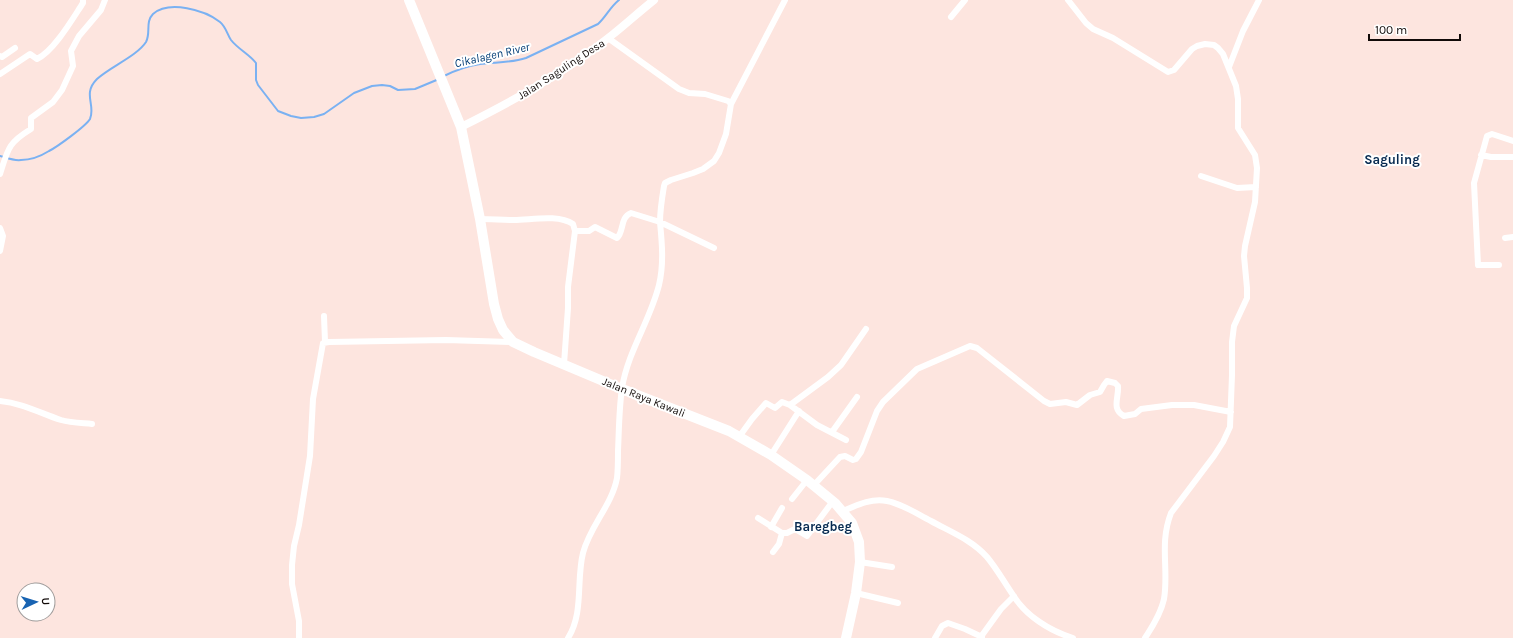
<svg xmlns="http://www.w3.org/2000/svg" width="1513" height="638" font-family="Karla,sans-serif">
<rect width="100%" height="100%" fill="#fde5df"/>
<g fill="none" stroke-linecap="round" stroke-linejoin="round">
<!-- stream -->
<path stroke="#7ab1f2" stroke-width="2" d="M444,76C456,70 467,66 480,64C496,62 511,63 526,58L598,24C606,17 610,7 619,0
M0,156C7,158 14,161 21,160C30,160 41,156 49,151C57,147 86,126 90,119C96,105 82,94 97,79C110,67 137,56 146,42C151,33 145,22 153,14C169,0 205,10 220,22C226,27 227,34 231,40C238,49 249,54 256,63V80L258,85L278,111L291,116L301,118L314,117L324,114L354,93L372,86L382,85L390,86L398,90L415,89L439,79"/>
<!-- minor -->
<path stroke="#fff" stroke-width="6" d="M1068,0L1086,23L1093,29L1113,38L1168,72L1174,70L1192,49L1197,46L1205,44L1214,45L1218,48L1223,54L1236,86L1238,99V128L1255,155L1257,168L1255,202L1245,246L1244,256L1247,288V298L1234,326L1232,342V375L1230,427L1223,442L1214,456L1171,513C1159,544 1169,569 1164,599C1161,613 1153,626 1145,638
M951,17L965,0
M608,38L679,89L689,93L705,94L728,101L731,104
M0,56L2,57L15,48
M1229,67L1243,31L1259,0
M0,74L30,54L37,59C54,51 73,18 83,3V0
M1481,155L1491,157H1513
M0,174C8,149 8,143 31,129V118L53,102L62,90L73,66L71,51L79,36L101,10L105,0
M1201,176L1237,188L1256,187
M480,219C491,219 503,220 514,220C531,220 558,214 573,224L575,231L568,287V308L564,364
M0,228L3,236L0,251
M575,231H589L595,227L617,238C624,232 620,217 631,213L660,222L714,248
M1505,238L1513,237
M1499,265H1478L1474,183L1487,136L1492,134L1513,141
M324,316L325,342
M0,401C22,403 40,413 61,420C71,423 82,423 92,424
M790,405L828,377L841,365L866,329
M832,432L857,397
M739,437L752,419L766,403L775,408L782,402L790,405L817,425L846,440
M771,455L799,411
M814,485L840,457L845,456L853,460L856,459L861,452L877,411L883,402L917,369L970,346L977,348L1044,401L1050,404L1066,402L1077,405L1090,395L1100,392L1104,385L1107,381L1115,383L1118,386C1119,398 1111,409 1124,416L1135,414L1141,409L1172,405H1194L1231,412
M792,499L807,480
M843,511C857,505 871,498 887,501C903,504 917,514 931,521C951,532 972,540 987,557C997,569 1004,582 1013,595C1026,616 1050,631 1073,638
M758,518L782,533H787L795,529L807,536L833,501
M771,527L782,508
M773,552L779,544L782,533
M860,562L892,567
M856,593L898,603
M299,638V621L292,584V565L294,546L299,525L310,456L313,399L323,343L329,342L446,340L513,342
M568,638C584,613 576,581 583,553C590,526 612,505 617,478C618,470 618,460 618,451C619,430 619,409 622,388C628,351 650,321 659,285C664,264 662,243 660,222C660,210 662,198 664,186L665,183L671,180L693,173L703,169L714,161L719,153L726,134L731,104L785,0
M935,638L942,626L948,623L965,629L982,637
M980,638L1001,609L1014,596"/>
<!-- tertiary -->
<path stroke="#fff" stroke-width="8" d="M461,127C513,101 566,72 612,35C626,24 640,11 654,0"/>
<!-- trunk -->
<path stroke="#fff" stroke-width="10" d="M409,0L461,127L480,219L494,304L498,319L503,330L513,342L534,352L622,389L729,431L771,455L807,480L835,503L852,523L859,542L860,562L856,593L846,638"/>
</g>
<g text-anchor="middle" stroke-width="4" stroke-linejoin="round" paint-order="stroke">
<!-- street labels -->
<g font-size="11" fill="#110a08" stroke="#fff">
<text transform="translate(561 69) rotate(-33)" y="4">Jalan Saguling Desa</text>
<text transform="translate(644 397) rotate(22)" y="4">Jalan Raya Kawali</text>
</g>
<!-- water labels -->
<g font-size="12" font-style="italic" fill="#003c75" stroke="#fff">
<text transform="translate(492 55) rotate(-13)" y="4">Cikalagen River</text>
</g>
<!-- quarter labels -->
<g font-size="13" font-weight="bold" fill="#072a50" stroke="#fff">
<text x="1392" y="164">Saguling</text>
<text x="823" y="531">Baregbeg</text>
</g>
</g>
<!-- north arrow -->
<g transform="translate(36 602) rotate(86)"><circle r="19" fill="#ffffff" stroke="#a09d9c"/>
<path d="M0-3L7 15L0 10L-7 15Z" fill="#1863b2"/>
<text y="-6" font-size="11" font-weight="bold" text-anchor="middle" fill="#110a08">U</text>
</g>
<!-- scale -->
<path d="M1369 34v6h91v-6" fill="none" stroke="#110a08" stroke-width="2"/>
<text x="1375" y="34" font-size="12" fill="#110a08" stroke="#ffffff" stroke-width="3" paint-order="stroke">100 m</text>
</svg>
